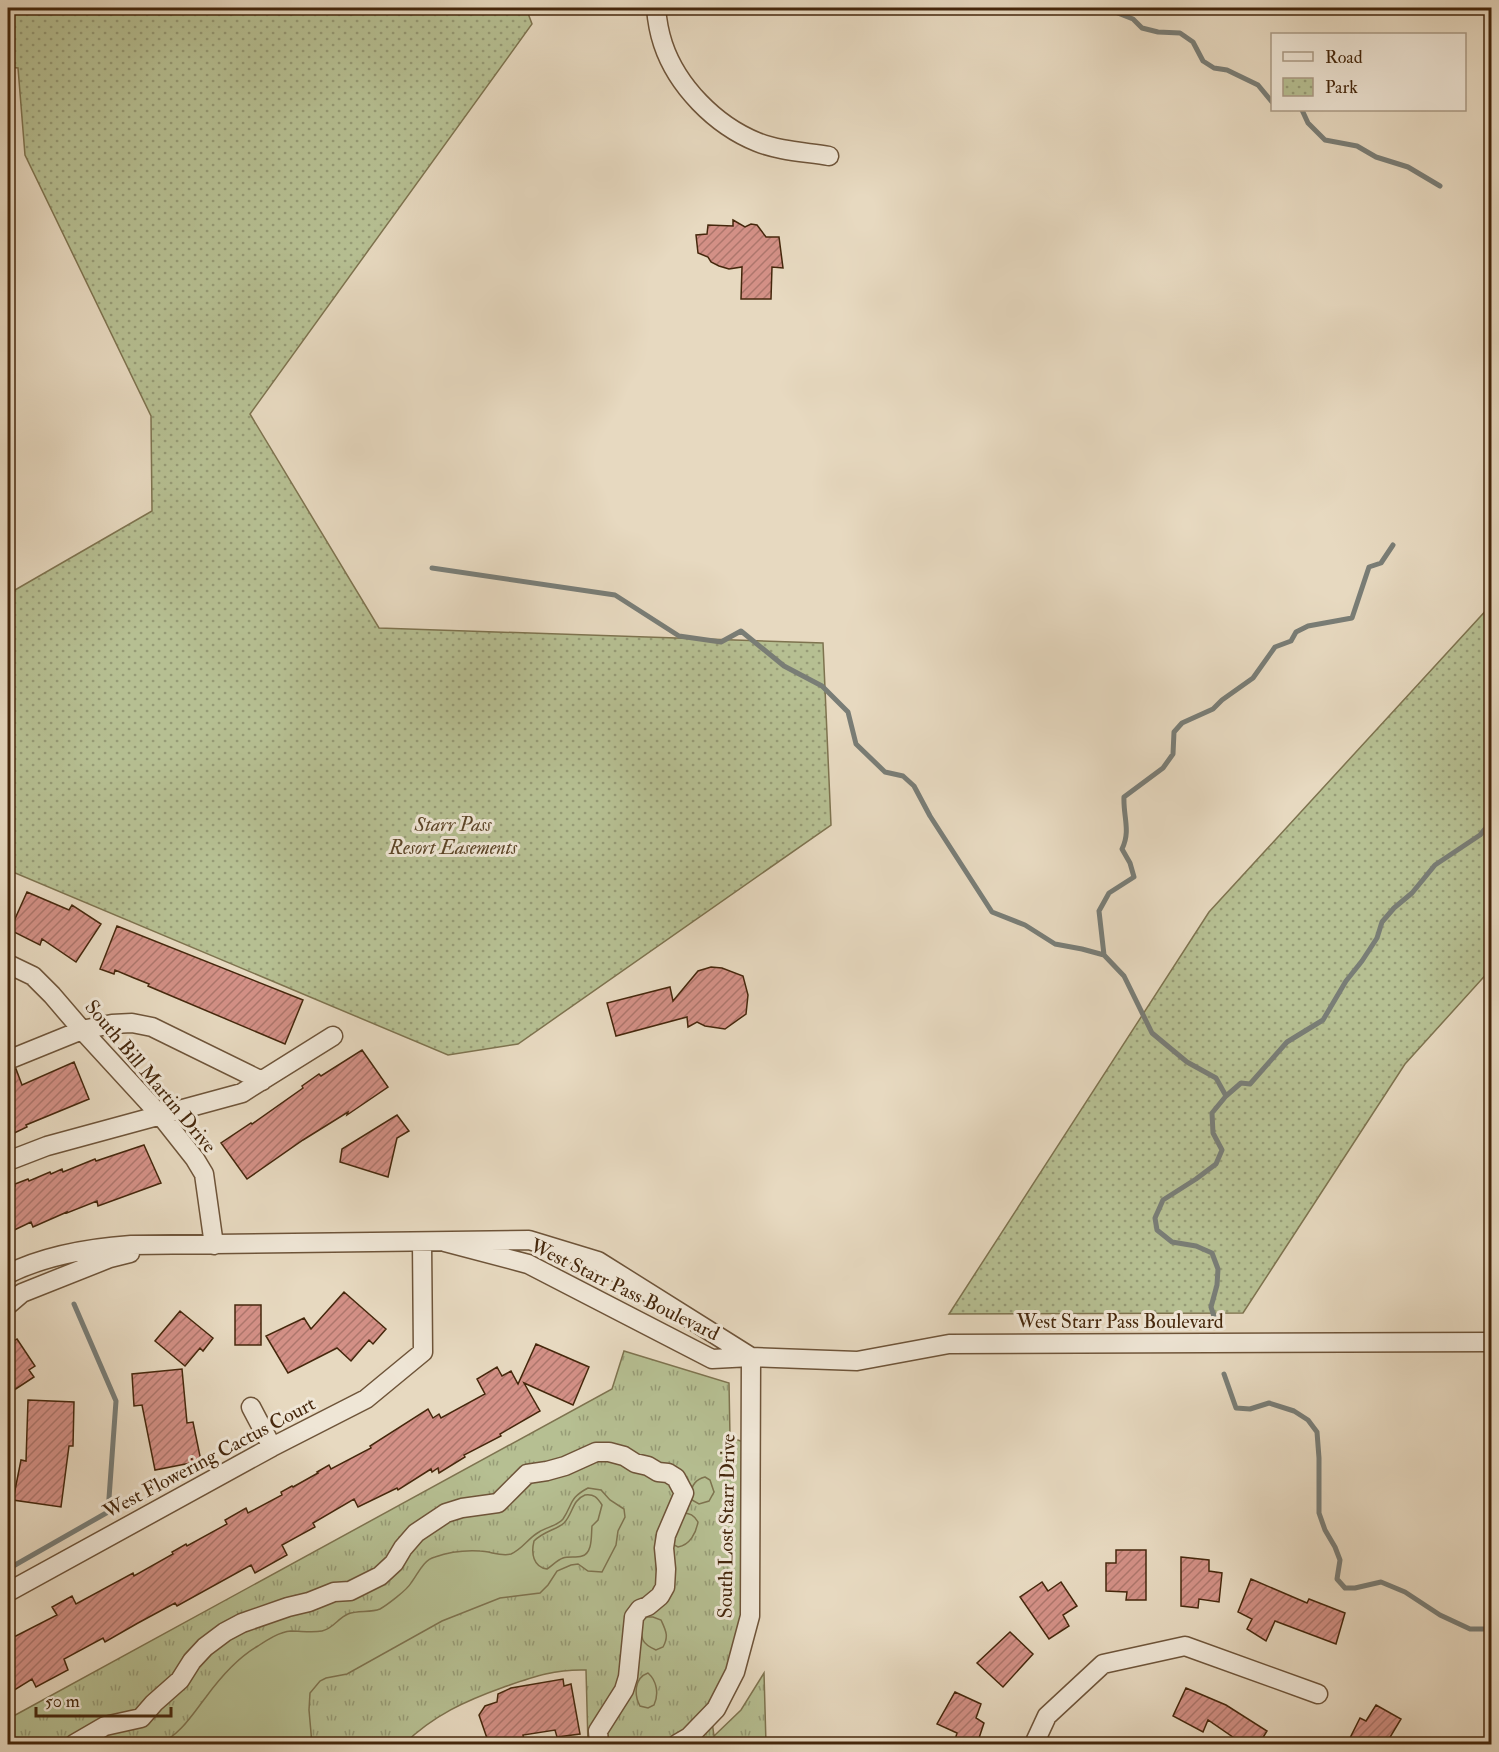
<svg xmlns="http://www.w3.org/2000/svg" width="1499" height="1752" font-family="'IM FELL Double Pica',serif">
<defs>
<pattern id="grass-tufts" width="24" height="20" patternUnits="userSpaceOnUse" patternTransform="scale(1.5)"><rect width="24" height="20" fill="#b6bf92"/><path d="M3 7l-1-3M5 7V3M7 7l1-3M15 17l-1-3M17 17v-4M19 17l1-3" fill="none" stroke="#969b76"/></pattern>
<pattern id="park-dots" width="8" height="8" patternUnits="userSpaceOnUse" patternTransform="scale(1.5)"><rect width="8" height="8" fill="#b6bf92"/><path d="M2 2h.1M6 6h.1" fill="none" stroke="#969b76" stroke-width="1.8" stroke-linecap="round"/></pattern>
<pattern id="building-hatch" width="6" height="6" patternUnits="userSpaceOnUse" patternTransform="scale(1.5)"><rect width="6" height="6" fill="#d39086"/><path d="M-1 1l2-2M0 6l6-6M5 7l2-2" fill="none" stroke="#ad766c"/></pattern>
</defs>
<rect width="100%" height="100%" fill="#e7d9c0"/>
<filter id="stains"><feTurbulence type="fractalNoise" baseFrequency=".00333" numOctaves="4"/><feColorMatrix values="0 0 0 0 .2 0 0 0 0 .09 0 0 0 0 .02 0 0 0 .5 -.17"/></filter>
<radialGradient id="worn" r=".72"><stop offset=".6" stop-color="#630" stop-opacity="0"/><stop offset="1" stop-color="#630" stop-opacity=".3"/></radialGradient>
<!-- grass -->
<path fill="url(#grass-tufts)" stroke="#7e734f" stroke-width="1.5" d="M624,1351L729,1383L730,1437L751,1445L750,1611L711,1714L714,1736L741,1710L764,1673L766,1744H588L586,1670C555,1669 533,1677 504,1687C465,1701 434,1715 404,1744H8V1719L612,1389Z"/>
<!-- park -->
<path fill="url(#park-dots)" stroke="#7e734f" stroke-width="1.5" d="M8,8H526L532,24L250,414L379,628L823,643L831,825L518,1044L448,1055L8,870V594L152,511L151,416L25,155L18,68L8,67Z
M1491,605V969L1405,1064L1243,1313L949,1314L1209,912Z"/>
<!-- pitch -->
<path fill="#b6bf92" stroke="#7e734f" stroke-width="1.5" fill-rule="evenodd" d="M705,1477L710,1480L714,1492L709,1501L699,1504L692,1500C690,1489 693,1480 705,1477Z
M588,1488L601,1490L610,1500L624,1509L625,1517L618,1531L616,1545L602,1572L588,1571L578,1564L571,1565L557,1571L548,1585L540,1593L500,1598L442,1621L347,1674L326,1678L320,1681L310,1693L309,1710L312,1744H159C180,1735 192,1715 206,1697C220,1678 237,1658 258,1646C267,1640 279,1632 291,1631C301,1631 312,1633 322,1631C333,1629 338,1618 348,1614C358,1610 370,1613 380,1609C387,1605 407,1590 411,1583C418,1574 423,1560 435,1557C449,1552 464,1550 480,1551C490,1551 501,1557 511,1554C523,1549 528,1538 539,1532C547,1527 557,1526 563,1519C573,1504 569,1498 588,1488ZM585,1495C594,1494 597,1497 602,1505L598,1520L592,1526C591,1535 593,1553 582,1556C576,1558 569,1556 563,1558C557,1560 552,1566 547,1569C533,1567 531,1553 534,1541C544,1531 556,1530 564,1523C573,1514 572,1500 585,1495Z
M682,1513C690,1513 694,1515 698,1522C696,1533 690,1545 678,1547L670,1543Z
M647,1617H653L661,1620C666,1631 669,1636 663,1647L656,1650C640,1643 641,1638 642,1621Z
M648,1673C657,1681 659,1694 654,1705L648,1708L640,1706C634,1695 634,1678 648,1673Z"/>
<g fill="none" stroke-linecap="round" stroke-linejoin="round">
<!-- stream -->
<path stroke="#797d76" stroke-width="5" d="M1105,8L1133,19L1142,28L1158,32L1180,33L1193,42L1203,61L1214,68L1227,70L1258,85L1272,102
M1302,110L1308,123L1325,140L1357,146L1376,157L1408,167L1440,186
M432,568L615,595L679,636L721,642L741,631L784,666L822,686L848,712L856,744L885,772L903,776L914,786L930,816L992,912L1025,925L1055,944L1082,949L1104,955L1124,976L1152,1033L1187,1062L1216,1078L1226,1096L1212,1113L1213,1133L1222,1150L1216,1164L1196,1179L1163,1200L1155,1218L1157,1230L1172,1242L1196,1246L1212,1253L1218,1269L1217,1285L1211,1307L1216,1323
M1104,955L1099,911L1109,893L1134,877L1130,863L1122,849C1131,831 1123,816 1124,797L1163,768L1173,754L1174,732L1182,723L1213,709L1222,700L1253,678L1275,647L1291,641L1296,632L1308,626L1352,618L1369,567L1381,563L1393,545
M1226,1096L1241,1083L1250,1084L1287,1042L1323,1020L1346,981L1362,961L1377,938L1382,922L1394,908L1412,893L1435,865L1480,835L1492,821
M1224,1374L1236,1408L1250,1409L1269,1403L1294,1411L1308,1420L1317,1432L1319,1458V1513L1325,1530L1335,1547L1340,1560L1337,1579L1345,1588H1355L1381,1582L1405,1592L1440,1615L1470,1629H1492
M8,1569L108,1512L116,1401L74,1304"/>
</g>
<!-- building -->
<path fill="url(#building-hatch)" stroke="#45270c" stroke-width="1.5" d="M733,220L745,227L751,224L757,225L766,237H779L783,268L772,267L771,299H741L742,267L729,269L719,266L711,262L708,257L698,253L696,235L707,234L708,225L733,226Z
M27,892L69,910L72,905L101,924L76,962L42,939L40,945L10,930Z
M117,926L303,1000L285,1044L148,986L149,984L134,978L115,970L114,974L100,969Z
M711,967L722,968L743,976L748,995L746,1014L725,1029L705,1026L697,1022L688,1027L687,1017L616,1036L607,1003L670,987L673,1001L698,971Z
M362,1050L388,1087L347,1115L348,1112L303,1140L247,1179L221,1143L251,1123L252,1124L303,1088L302,1086L319,1074L321,1076Z
M74,1062L89,1099L26,1125L27,1127L8,1136V1071L16,1069L22,1085Z
M397,1115L409,1131L397,1138L388,1177L340,1162L342,1149Z
M144,1145L161,1183L98,1206L97,1201L67,1213V1212L33,1227L31,1222L8,1233V1190L15,1186V1184L28,1179L29,1181L50,1172L51,1174L62,1169L63,1172L95,1159L96,1161Z
M344,1292L386,1329L373,1344L369,1340L351,1361L337,1348L288,1373L266,1336L304,1318L311,1329Z
M235,1305H261V1345H235Z
M180,1311L213,1338L203,1351L200,1348L185,1366L155,1341Z
M17,1339L35,1366L29,1370L34,1377L8,1394V1345Z
M536,1344L589,1367L573,1405L524,1383L540,1411L500,1434L501,1436L464,1455L465,1457L439,1473L438,1468L432,1472L431,1469L398,1490L397,1488L358,1507L354,1499L313,1523L315,1527L282,1545L287,1555L255,1573L251,1565L177,1606L175,1603L138,1623L105,1642L103,1638L64,1659L68,1670L36,1687L32,1679L8,1694V1640L57,1615L52,1607L72,1596L76,1604L133,1573L134,1576L173,1554L172,1552L186,1544L187,1546L227,1524L225,1520L246,1508L248,1513L282,1495L281,1492L292,1486L293,1487L318,1473L317,1472L329,1465L331,1469L371,1448L370,1446L428,1409L433,1418L439,1414L441,1418L485,1394L477,1379L497,1367L502,1376L511,1371L518,1384Z
M182,1369L187,1423L193,1422L201,1461L155,1470L142,1405L134,1406L132,1374Z
M28,1400L74,1402L73,1446H69L61,1507L13,1500L21,1460L26,1461Z
M1116,1550H1146V1600H1126L1127,1592L1106,1591V1563H1116Z
M1181,1557L1209,1560V1571L1222,1573L1219,1602L1199,1599L1198,1608L1181,1606Z
M1251,1579L1307,1603L1309,1599L1345,1613L1336,1644L1275,1621L1266,1641L1247,1629L1252,1619L1238,1612Z
M1042,1582L1048,1591L1061,1582L1077,1606L1063,1615L1069,1626L1049,1639L1020,1597Z
M1010,1632L1033,1654L1003,1687L977,1663Z
M563,1679L564,1686L571,1684L580,1734L557,1737L555,1730L523,1735L524,1739L510,1744H489L479,1715L485,1706L497,1702L498,1694L511,1688Z
M1186,1688L1226,1705L1267,1731L1259,1744H1243L1208,1720L1203,1732L1173,1716Z
M955,1692L981,1704L976,1718L984,1723L977,1744H965L955,1740L957,1733L937,1724Z
M1376,1705L1401,1719L1386,1744H1358L1349,1740L1360,1718L1366,1721Z"/>
<g fill="none" stroke-linecap="round" stroke-linejoin="round">
<defs>
<path id="minor" d="M656,8C657,20 659,32 663,44C677,86 715,125 757,142C779,151 805,152 829,156
M8,964L33,976L52,995L82,1030L161,1116L195,1159L204,1174L214,1245
M8,1060L82,1030L112,1024L132,1023L152,1027L262,1081
M8,1161L47,1146L242,1093L333,1036
M445,1242L528,1264L712,1359L751,1357L857,1361L949,1344L1492,1342
M8,1274C46,1255 89,1248 131,1245L529,1240L598,1261L751,1357
M8,1305L22,1293L110,1258L130,1253
M251,1407L272,1447
M8,1592L272,1447L366,1399L423,1352L422,1242
M74,1744L105,1726L141,1718L154,1703L180,1680L192,1661L205,1647L225,1632L242,1623L288,1607L309,1602L334,1592L350,1591L380,1576L394,1563L403,1548L416,1533L446,1513L462,1508L498,1503L527,1474L547,1471L565,1466L596,1452H609L624,1456L635,1463L648,1466L658,1472L668,1473L676,1478L684,1493L666,1535L664,1548L666,1569L665,1587L660,1596L648,1606L640,1609L634,1617L628,1677L624,1690L598,1731L599,1744
M677,1744L689,1737L716,1709L735,1672L750,1616L751,1357
M1034,1744L1047,1716L1103,1664L1185,1646L1318,1694"/>
</defs>
<!-- minor casing -->
<use href="#minor" stroke="#6e5439" stroke-width="21"/>
<!-- minor -->
<use href="#minor" stroke="#efe6d6" stroke-width="18"/>
</g>
<g text-anchor="middle" stroke-width="6" stroke-linejoin="round" paint-order="stroke">
<!-- park labels -->
<g font-size="20" font-style="italic" fill="#5c4527" stroke="#efe6d6">
<text x="453" y="831">Starr Pass<tspan x="453" dy="23">Resort Easements</tspan></text>
</g>
<!-- street labels -->
<g font-size="20" fill="#45270c" stroke="#efe6d6">
<text transform="translate(151 1076) rotate(50)" y="7">South Bill Martin Drive</text>
<text transform="translate(625 1289) rotate(26)" y="7">West Starr Pass Boulevard</text>
<text x="1120" y="1328">West Starr Pass Boulevard</text>
<text transform="translate(209 1457) rotate(-28)" y="7">West Flowering Cactus Court</text>
<text transform="translate(726 1526) rotate(-89)" y="7">South Lost Starr Drive</text>
</g>
</g>
<!-- margin -->
<rect width="1499" height="1752" fill="none" stroke="#e7d9c0" stroke-width="30"/>
<rect x="9" y="9" width="1481" height="1734" fill="none" stroke="#45270c" stroke-width="3"/>
<rect x="15" y="15" width="1469" height="1722" fill="none" stroke="#45270c" stroke-width="1.5"/>
<!-- legend -->
<rect x="1271" y="33" width="195" height="78" fill="#efe6d6" stroke="#ab9a85" stroke-width="1.5"/>
<rect x="1283" y="52" width="30" height="9" fill="#efe6d6" stroke="#ab9a85" stroke-width="1.5"/>
<text x="1325" y="63" font-size="18" fill="#45270c">Road</text>
<rect x="1283" y="78" width="30" height="18" fill="url(#park-dots)" stroke="#ab9a85" stroke-width="1.5"/>
<text x="1325" y="93" font-size="18" fill="#45270c">Park</text>
<!-- scale -->
<path d="M36 1707v9h135v-9" fill="none" stroke="#45270c" stroke-width="3"/>
<text x="45" y="1707" font-size="18" fill="#45270c" stroke="#efe6d6" stroke-width="4.5" paint-order="stroke">50 m</text>
<rect width="100%" height="100%" filter="url(#stains)"/>
<rect width="100%" height="100%" fill="url(#worn)"/>
</svg>
